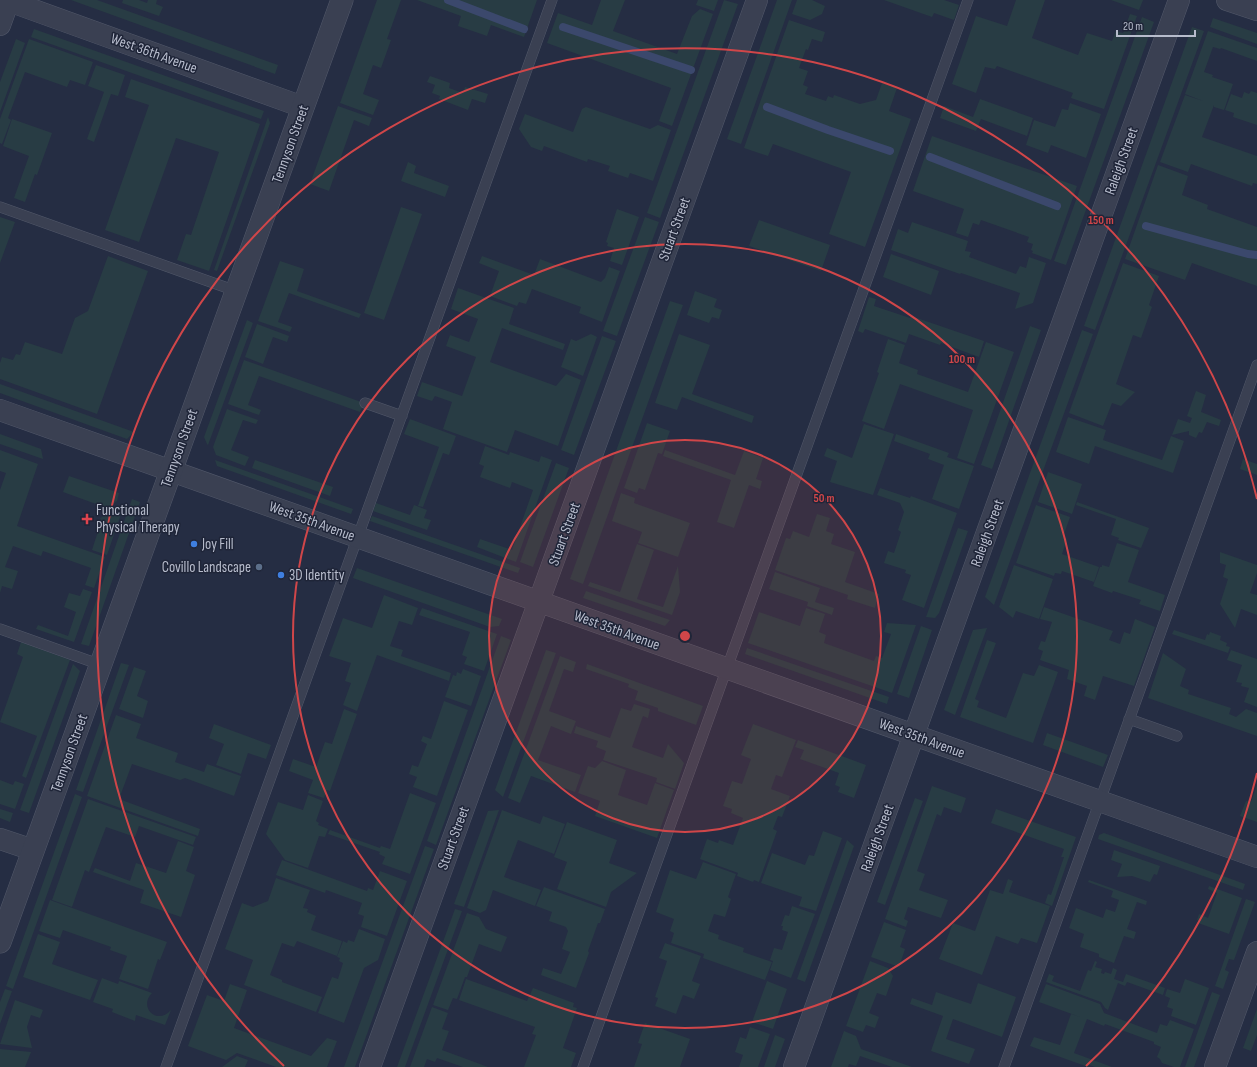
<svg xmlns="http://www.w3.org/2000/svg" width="1257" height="1067" font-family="'Sofia Sans Condensed',sans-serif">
<rect width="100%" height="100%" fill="#252d43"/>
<!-- green -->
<path fill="#283c44" d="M71,0H97L278,65L275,74Z
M123,0H139L147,3L148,0H157L156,4L163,7L159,16L122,3Z
M377,0H401L387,39L391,40L381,68L373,65L363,94L379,100L373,115L340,103Z
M417,0H537L524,37L491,25L487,36L458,26L461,16Z
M601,0H625L613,31L677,54L692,16L700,9L713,14L672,126L659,121L671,88L547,43L558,13L592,25Z
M698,0H718L714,11L696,5Z
M724,0L738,4L660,218L647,213Z
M777,0H792L741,144L727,139Z
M797,0H812L825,6L822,14L810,20L792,14Z
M884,0H944L959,5L954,20L934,13L932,17Z
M1016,0H1045L1032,38L1078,55L1087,33L1112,41L1116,31L1123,33L1130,14L1137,16L1104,109L1071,98L1073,93L997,66L995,69L985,67L976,93L952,84L976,16L1007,26Z
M1111,0H1143L1139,10Z
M1142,17L1154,22L1066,265L1054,261Z
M1213,18L1257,33V44L1210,27Z
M789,20L825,32L822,42L812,39L808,50L806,49L799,68L808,71L803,85L808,87L805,94L826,101L828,96L833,98L834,95L860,104L876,100L882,83L897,88L889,111L911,119L865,247L829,234L851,172L773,144L768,156L744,148Z
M1192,27L1204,31L1095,330L1084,326Z
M34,29L264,111L261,119L31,37Z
M1208,31L1257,48V61L1221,48L1220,49L1213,47L1204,72L1213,75L1212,77L1233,84L1224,110L1214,107V105L1202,137L1257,156V184L1253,183L1252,186L1191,164L1188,172L1160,162L1185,95L1203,101L1185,94Z
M16,39L25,43L0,112V82Z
M29,39L93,62L85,85L70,80L67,87L25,72L8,118L11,120L2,144L0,143V119Z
M96,65L125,75L118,96L111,94L94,142L87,139L104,92L88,86Z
M430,76L450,83L449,88L463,93L465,87L488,94L485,103L472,99L468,110L439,99L440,96L432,93L435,85L427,82Z
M131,79L260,124L209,271L177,260L186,234L191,235L219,152L176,138L139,242L105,230L149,105L125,97Z
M1251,91L1257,93V125L1233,117L1234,113L1225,110L1231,94L1242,98L1244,92L1249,94Z
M980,99L1033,118L1027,136L981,119L976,131L940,118L944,106L973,117Z
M1070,103L1101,114L1086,158L1051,145L1048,153L1026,145L1034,120L1055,127L1062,109L1068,110Z
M338,106L372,118L369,126L354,120L329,191L310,184Z
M586,107L650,129L658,125L671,130L653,181L630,173L628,178L608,171L610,166L588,159L587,162L544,146L542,151L531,147L519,129L525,114L573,132L582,109Z
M268,117L270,123L217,271L214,270Z
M12,119L52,133L37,175L35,174L25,202L14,198L29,156L3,146Z
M932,136L1077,186L1051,260L1032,253L1033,251L1031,250L1033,244L1027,242L1029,237L981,220L979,225L973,223L968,237L956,233L964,209L913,191Z
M408,162L416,166L414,173L449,186L445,197L401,181Z
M1158,165L1188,176L1182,195L1208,205L1207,209L1257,227V286L1192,263L1185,280L1125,259Z
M401,207L422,214L384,320L364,313Z
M617,209L639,217L622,265L610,261L614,248L607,246L608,243L606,242Z
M0,217L15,222L0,263Z
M645,217L659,222L617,336L603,331Z
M759,220L830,245L821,271L749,246Z
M912,222L968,241L965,251L971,252L969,257L1016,274L1020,266L1026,268L1029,257L1046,263L1033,303L1015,309L1020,293L961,273L960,274L891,250L898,229L908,233Z
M891,254L939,271L931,295L883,277Z
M108,256L148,271L97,414L0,379V363L2,357L13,360L16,354L20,355L25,342L62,354L75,318L88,311Z
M482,256L534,275L540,259L601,282L605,278L609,267L620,271L602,322L579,313L581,307L532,289L526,304L519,302L517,306L490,296L499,271L479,263Z
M280,261L304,269L297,291L361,314L359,318L289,293L278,322L292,327L290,332L258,321Z
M1123,263L1159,276L1149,305L1152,307L1141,338L1133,335L1116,384L1135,392L1121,406L1112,403L1103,426L1069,413Z
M458,288L514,308L509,324L565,344L563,350L502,328L490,362L556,386L566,374L581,380L558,446L515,430L507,452L443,429L452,402L435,396L432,401L417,396L422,382L462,396L476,357L446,346L450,335L469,342L478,319L451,309Z
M695,291L717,299L714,307L722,310L719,319L712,317L709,323L687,315Z
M869,297L876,299L874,306L910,318L911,316L984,341L979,357L941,343L940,345L909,334L906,343L865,329L863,333L858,331Z
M670,301L683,305L583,584L570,579Z
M247,320L253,323L208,445L207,444L204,437Z
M257,324L289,336L287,342L273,337L263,364L245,357Z
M1030,326L1041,330L992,469L981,465Z
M1082,330L1093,334L994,605L985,597Z
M591,334L597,337L583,376L561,367L571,339L576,341Z
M679,334L710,345L692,394L754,416L752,423L682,397L677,410L655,403Z
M602,336L616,341L574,455L561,450Z
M888,339L905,345L899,363L918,370L917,374L968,392L986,342L1014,352L974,464L957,458L973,410L900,384L884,429L862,421L879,373L877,372Z
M244,360L364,403L360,412L259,376L248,405L261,410L259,415L228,404Z
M0,384L134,432L127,439L0,393Z
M1196,391L1206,395L1201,412L1221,420L1219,426L1207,422L1202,433L1199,432L1196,438L1189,435V431L1172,435L1178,419L1190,423L1192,418L1187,416Z
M227,409L258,420L256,424L243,420L231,450L249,457L245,466L216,455L213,447Z
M1068,417L1106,430L1103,440L1162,460L1171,436L1184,441L1173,473L1095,446L1089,464L1056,452Z
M410,419L456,436L449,455L443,453L423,507L418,506L439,447L404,434Z
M647,423L670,431L662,454L658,453L645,490L639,488L637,493L624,488Z
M864,424L894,434L873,495L830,482L837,461L824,456L827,448L852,458Z
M0,434L41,449L43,459L0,444Z
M896,434L949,453L947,457L974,466L959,509L932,499L944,465L928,459L930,454L894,441Z
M485,446L509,455L510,452L539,462L541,456L552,460L516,562L477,547L480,539L512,550L533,490L512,482L510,488L480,477L484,466L479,464Z
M0,450L38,464L17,526L105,557L94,588L85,585L91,568L43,551L41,556L13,546L5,567L18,571L12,589L2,586L0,593V490L6,473L0,471Z
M665,450L735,475L744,451L763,458L756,479L762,481L760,489L749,485L734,528L717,522L731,480L663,456Z
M1243,459L1257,464V475L1240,469Z
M215,460L353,509L351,514L217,466Z
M255,460L333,487L330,496L252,468Z
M556,463L569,468L533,567L520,562Z
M1048,472L1082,484L1072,514L1038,502Z
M69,476L119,493L117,501L107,508L63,492Z
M880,488L910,498L911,496L957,513L924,608L902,600L911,575L905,573L906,570L884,563L888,551L894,553L901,532L898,530L904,512L900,503L877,495Z
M621,493L635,498L634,503L690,523L678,557L638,543L642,532L612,521Z
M132,499L140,502L89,646L81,644Z
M1077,502L1149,528L1141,548L1118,540L1119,538L1111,535L1116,519L1076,505Z
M376,503L410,515L414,505L427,510L424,518L431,520L427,530L373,511Z
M1036,505L1070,517L1063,537L1067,539L1062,554L1099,567L1094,582L1062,571L1061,574L1055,573L1054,576L1016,563Z
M119,506L123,508L107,555L92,550L101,522L100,518Z
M817,514L830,518L826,531L834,534L831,544L855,552L845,582L879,594L875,608L847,599L848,595L775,570L786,538L790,539L793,531L809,537Z
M372,516L520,568L518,573L370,521Z
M958,528L968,531L939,613L935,618L926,617Z
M1117,543L1139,550L1128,582L1165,595L1160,611L1139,604L1141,600L1113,591L1112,593L1093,586L1100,567H1102V565L1109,567Z
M637,544L654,550L637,599L663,607L678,566L680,592L672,615L588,586L590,582L620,592Z
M1220,552L1257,565V573L1250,593L1257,595V615L1241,609L1235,628L1220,604L1228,579L1223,577L1226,565L1220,563Z
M1014,565L1053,579L1039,619L1016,611L1013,618L999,607Z
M357,568L502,619L499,626L490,627L353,578Z
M775,572L820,588L815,602L834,608L832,615L807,606L808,602L769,589Z
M83,589L92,592L74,642L36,629L38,625L68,636L76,612L64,607L69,593L80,596Z
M586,591L670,620L665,626L583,598Z
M384,595L418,608L412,625L399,621L390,646L403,650L401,656L451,673L449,681L377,655L357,711L343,705L351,683L345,681L351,663L329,656L343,618L372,628Z
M1044,607L1113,631L1109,640L1120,644L1124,632L1130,634L1135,619L1155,627L1134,686L1103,676L1095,700L1084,696L1087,686L1067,679L1069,670L1040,660L1043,651L1038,649L1041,641L1045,642L1052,622L1040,619Z
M422,608L497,634L484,671L464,664L467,657L462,655L470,632L419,615Z
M806,608L825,614L819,632L826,635L824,643L874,661L876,656L882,658L891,634L884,632L887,623L916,625L892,693L748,643L759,612L800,626Z
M921,626L932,630L909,698L897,694Z
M987,628L955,715L944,710L973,630Z
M1174,630L1205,640L1207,634L1209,635L1210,632L1221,636L1220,640L1227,643L1226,646L1230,647L1228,653L1172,634Z
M501,636L511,640L436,845L427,841Z
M987,640L996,643L975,699L979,701L977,707L1006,718L1023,673L1034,676L1039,665L1058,672L1033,743L960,717Z
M21,642L70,660L26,778L22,776L37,736L0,722L23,657L17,654Z
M747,648L889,697L887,704L745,654Z
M546,650L556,653L503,797L495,790Z
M1231,650L1257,659V707L1244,702L1249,688L1241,686L1242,683L1236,682L1242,665L1227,660Z
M1163,653L1186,669L1180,686L1189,690L1188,694L1231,708L1229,714L1236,717L1246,709L1257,713V736L1148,698Z
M560,656L576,662L573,672L564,669L549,711L576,721L571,734L551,726L538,760L581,775L575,792L531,776L520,803L508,798Z
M121,663L129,665L83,792L76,790Z
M73,664L80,671L29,813L20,810Z
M587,664L703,706L696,725L658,711V708L635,700L638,691L628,687L629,684L586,669Z
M134,667L146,671L137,696L148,701L143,718L119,709Z
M463,669L481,676L471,706L445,697L453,675L456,676L457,672L461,674Z
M444,701L468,710L437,796L413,787L417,777L409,774L412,765L418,767L427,744L421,741L423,736L431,739Z
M634,704L650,709L648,718L643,716L632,747L663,758L668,744L684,763L675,789L656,782L657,778L603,760L606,751L596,747L598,741L574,733L576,726L610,738L621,708L631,711Z
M344,709L357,714L330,791L327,790L324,798L308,793L313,780L289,771L293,759L316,767L325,742L332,744Z
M116,715L141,724L136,738L178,753L175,762L204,772L207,764L241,776L234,796L185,778L180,780L132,764L119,799L200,829L198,836L87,796Z
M214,724L271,745L266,759L248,753L241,774L216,765L224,744L209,738Z
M753,724L796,740L782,777L776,775L771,789L790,796L782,817L778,816L773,829L777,831L759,882L754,880L753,882L737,876L738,873L700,859L707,839L718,843L719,840L733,845L743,818L731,813L732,809L723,806L732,781L742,784L751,759L741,755Z
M1047,733L1108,755L1103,767L1043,745Z
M798,740L866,765L854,798L838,792L840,787L835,785L839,773L800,759L804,750L795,747Z
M602,761L626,770L618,795L647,805L655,783L674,790L657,838L595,816L600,801L578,793L588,766L595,768Z
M0,780L13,785L15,781L24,784L15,809L0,804Z
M1257,785V822L1240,816L1246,801L1251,802Z
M932,786L966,798L961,813L944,807L941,816L937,814L917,871L925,874L919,890L948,900L941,918L908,907L904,919L908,921L906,927L885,919Z
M410,793L436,803L410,874L382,864L385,857L379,854L380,852L328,834L330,830L380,848L381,846L390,849Z
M75,794L82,797L13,989L6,986Z
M308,795L323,801L316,821L319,823L318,825L328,829L325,837L319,836L308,868L285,860L266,834L278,802L303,810Z
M915,798L923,801L885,905L877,902Z
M88,799L196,837L193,845L139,826L135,837L106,827L89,872L85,870L72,907L52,900Z
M0,809L13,813L10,822L0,818Z
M996,809L1076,837L1052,906L1045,903L1048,894L1051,895L1064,857H1061L1064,849L991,823Z
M499,810L464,907L454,904L488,811Z
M502,810L540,824L543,816L565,824L554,854L518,840L504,877L541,890L535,906L493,890L486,910L480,913L467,908Z
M567,822L617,840L609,863L637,873L611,892L606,907L557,889L567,862L554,857Z
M823,831L842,838L816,911L799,906L802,897L761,883L772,853L805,865L809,855L814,856Z
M1104,833L1245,884L1243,890L1098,839L1099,835Z
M847,840L854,846L805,982L797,979Z
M178,841L194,847L186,871L195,875L181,917L140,903L144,890L93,872L95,868L130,881L136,863L166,873Z
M425,846L434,849L355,1067H344Z
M1114,850L1160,866L1157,875L1154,874L1150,882L1132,876L1117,877L1122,864L1111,860Z
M282,860L367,891L368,888L373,890L380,871L407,881L387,936L361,927L364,916L358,914L362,903L326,890L325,893L276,875Z
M703,862L736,874L728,897L731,899L725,917L714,914L708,931L719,935L718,939L744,948L743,952L772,962L765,980L703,958L704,954L671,943L674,933L670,931L674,919L656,912L670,870L696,879Z
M276,878L310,890L303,908L308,909L307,912L316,916L311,930L342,941L337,956L297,941L294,947L282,943L270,975L282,980V982L322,997L316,1012L244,985L253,960L225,949L242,903L253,907L268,901Z
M1008,879L1013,881L1009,892L1050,906L1037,943L1021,938L1018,944L996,936L982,975L939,959L953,923L975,931L990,890L1003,894Z
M1089,880L1147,901L1146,905L1137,902L1127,929L1136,932L1134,939L1124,936L1114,963L1099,957V954L1080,947L1084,934L1069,928L1076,908L1103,918L1106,909L1115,912L1119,900L1111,897L1113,891L1088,882Z
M1209,886L1242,898L1229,934L1198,923V920H1197L1199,914L1208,918L1217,893L1208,889Z
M544,887L605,909L600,923H598L588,951L589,953L576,988L541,975L543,968L561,974L570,952L562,949L568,931L566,927L549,921L552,912L536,906Z
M1246,899L1255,902L1234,960L1229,959L1225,970L1229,972L1223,989L1215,986Z
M50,900L167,942L160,960L158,959L148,989L119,979L127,956L110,950L111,947L63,930L60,938L39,931Z
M792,906L815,914L791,978L770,970L773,961L770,960L774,948L782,950L788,932L782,930L783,926H781L785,915L789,916Z
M455,909L462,911L405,1067H397Z
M467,913L479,917L486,929L507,937L501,952L479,944L467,977H465L457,999L453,998L448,1010L433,1005Z
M884,922L906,930L900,947L905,949L899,967L871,957Z
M359,929L385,939L378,960L364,968L344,1023L318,1013L332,977L338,979L343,963L339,961L340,958L337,957L343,941L347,943L348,940L354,942Z
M38,934L60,942L52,964L98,980L90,1000L23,977Z
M665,943L701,956L692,981L700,984L694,999L683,995L676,1014L655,1006L658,998L655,997L667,961L659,958Z
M870,961L888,968L893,976L886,996L877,993L869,1013L879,1017L875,1028L866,1025L863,1032L846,1026Z
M1095,961L1097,962L1095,967L1102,969L1101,973L1104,974L1105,972L1111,974L1113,968L1117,970L1114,979L1123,982L1126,974L1165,988L1163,995L1127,982L1125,986L1118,983L1108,1010L1105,1008L1101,1002L1046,982L1049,974L1054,976L1052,981L1080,991L1088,970L1091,971Z
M102,978L118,984L119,981L152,993C138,1007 157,1026 171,1010L165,1025L136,1015L135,1021L112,1012L113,1009L93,1002Z
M466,979L527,1001L533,988L574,1003L573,1007L577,1008L563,1048L576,1053L571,1067H524L536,1035L532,1034L535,1027L459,1000Z
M1185,979L1209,988L1196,1025L1171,1016L1173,1009L1167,1007L1170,998L1165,996L1167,989L1180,993Z
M767,981L787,989L773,1029L752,1022Z
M978,983L1016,997L1002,1037L953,1019L946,1039L975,1049L969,1064L931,1051L943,1016L910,1004L912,998L932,1005L936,992L971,1004Z
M230,984L247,990L234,1028L311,1056L327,1038L337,1041L327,1067H276L237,1053L226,1060L188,1046L207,995L224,1001Z
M1046,984L1100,1004L1104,1013L1157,1033L1160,1024L1167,1026L1170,1020L1194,1029L1180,1067H1174L1162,1063L1160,1059L1157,1057L1161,1047L1154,1044V1042L1105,1024L1104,1026L1087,1019L1074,1053L1112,1067H1095L1089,1065L1088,1067L1030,1046L1034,1037L1060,1045L1071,1014L1080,1017L1039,1002Z
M5,989L12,991L0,1024V1002Z
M1212,992L1220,995L1194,1067H1185Z
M15,1000L43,1010L40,1018L31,1015L27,1027L32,1048L0,1044Z
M432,1007L448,1013L442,1029L449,1031L442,1050L488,1067H463L437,1058L435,1062L427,1059L424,1067H410Z
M1257,1009V1035L1251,1051L1243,1048Z
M645,1023L690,1039L680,1067H634L642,1044L638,1043Z
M750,1027L770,1034L758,1067H739L743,1055L735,1052L740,1037L746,1039Z
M844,1031L856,1036L861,1049L912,1067H892L860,1056L856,1066L849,1064L848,1067H831Z
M775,1035L785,1039L775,1067H764Z
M0,1049L31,1052L25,1067H0Z
M237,1056L248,1060L245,1067H222Z"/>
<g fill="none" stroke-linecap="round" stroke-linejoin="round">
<!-- stream -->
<path stroke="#3b486c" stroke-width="8" d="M448,0L524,29
M563,27L691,70
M767,107L828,130L890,151
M930,157L1057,206
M1146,226L1248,254L1257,255"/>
<defs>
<path id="service" d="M0,207L236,291
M365,403L402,416
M0,629L101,665
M1129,719L1177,736
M166,1067L552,0
M583,1067L968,0
M1004,1067L1257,365"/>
<path id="minor" d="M6,0L303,107
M1227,0L1257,10
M0,25L9,0
M0,410L1257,857
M0,839L33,850
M370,1067L757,0
M794,1067L1179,0
M1215,1067L1257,952"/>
<path id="tertiary" d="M0,942L342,0"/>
</defs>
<!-- service casing -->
<use href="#service" stroke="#52586a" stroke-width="11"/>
<!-- minor casing -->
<use href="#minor" stroke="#52586a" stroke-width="22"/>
<!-- tertiary casing -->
<use href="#tertiary" stroke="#52586a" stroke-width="23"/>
<!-- service -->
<use href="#service" stroke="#3a4052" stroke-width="10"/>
<!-- minor -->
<use href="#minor" stroke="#3a4052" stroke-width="21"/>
<!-- tertiary -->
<use href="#tertiary" stroke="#3a4052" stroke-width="22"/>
</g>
<!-- distance rings -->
<circle cx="685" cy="636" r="196" fill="#d04649" fill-opacity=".12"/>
<g fill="none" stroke="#d04649" stroke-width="2">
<circle cx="685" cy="636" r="196"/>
<circle cx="685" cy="636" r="392"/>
<path d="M1257 773A588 588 0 0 1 1086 1066M284 1066A588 588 0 1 1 1257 499"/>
</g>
<!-- markers -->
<path fill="#e0444e" stroke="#1f2538" stroke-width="1.5" d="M85 513h4v4h4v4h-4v4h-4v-4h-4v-4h4z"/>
<g fill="#3f7fe0" stroke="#1f2538" stroke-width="1.5">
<circle cx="194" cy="544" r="4"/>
<circle cx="281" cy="575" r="4"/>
</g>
<circle fill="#5c6f8a" stroke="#1f2538" stroke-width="1.5" cx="259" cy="567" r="4"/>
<g text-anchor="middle" stroke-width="3" stroke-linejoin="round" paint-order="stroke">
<!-- street labels -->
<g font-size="15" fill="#b7bccc" stroke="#1f2538">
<text transform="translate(154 53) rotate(20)" y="5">West 36th Avenue</text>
<text transform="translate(290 144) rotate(-70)" y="5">Tennyson Street</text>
<text transform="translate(1121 161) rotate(-70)" y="5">Raleigh Street</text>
<text transform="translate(674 229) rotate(-70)" y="5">Stuart Street</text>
<text transform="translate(179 448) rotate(-70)" y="5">Tennyson Street</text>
<text transform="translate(312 521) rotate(20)" y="5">West 35th Avenue</text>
<text transform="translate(987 533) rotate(-70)" y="5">Raleigh Street</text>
<text transform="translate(564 534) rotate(-70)" y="5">Stuart Street</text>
<text transform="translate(617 630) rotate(20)" y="5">West 35th Avenue</text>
<text transform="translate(922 738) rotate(20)" y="5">West 35th Avenue</text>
<text transform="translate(69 753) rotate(-70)" y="5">Tennyson Street</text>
<text transform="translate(453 838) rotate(-70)" y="5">Stuart Street</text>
<text transform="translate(877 838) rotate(-70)" y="5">Raleigh Street</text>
</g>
<!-- poi labels -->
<g font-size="15" fill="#b7bccc" stroke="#1f2538" text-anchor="start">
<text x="96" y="515">Functional<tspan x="96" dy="17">Physical Therapy</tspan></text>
<text x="202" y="549">Joy Fill</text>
<text x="251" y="572" text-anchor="end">Covillo Landscape</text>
<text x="289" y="580">3D Identity</text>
</g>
</g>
<circle cx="685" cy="636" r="6" fill="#d04649" stroke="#1f2538" stroke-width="2"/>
<g font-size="12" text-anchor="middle" font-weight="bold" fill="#d04649" stroke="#1f2538" stroke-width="3" stroke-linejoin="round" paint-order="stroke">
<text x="1101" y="224">150 m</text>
<text x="962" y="363">100 m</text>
<text x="824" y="502">50 m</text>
</g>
<!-- scale -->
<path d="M1117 30v6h78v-6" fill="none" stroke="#b7bccc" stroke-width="2"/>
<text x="1123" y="30" font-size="12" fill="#b7bccc" stroke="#1f2538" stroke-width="3" paint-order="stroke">20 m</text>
</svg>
